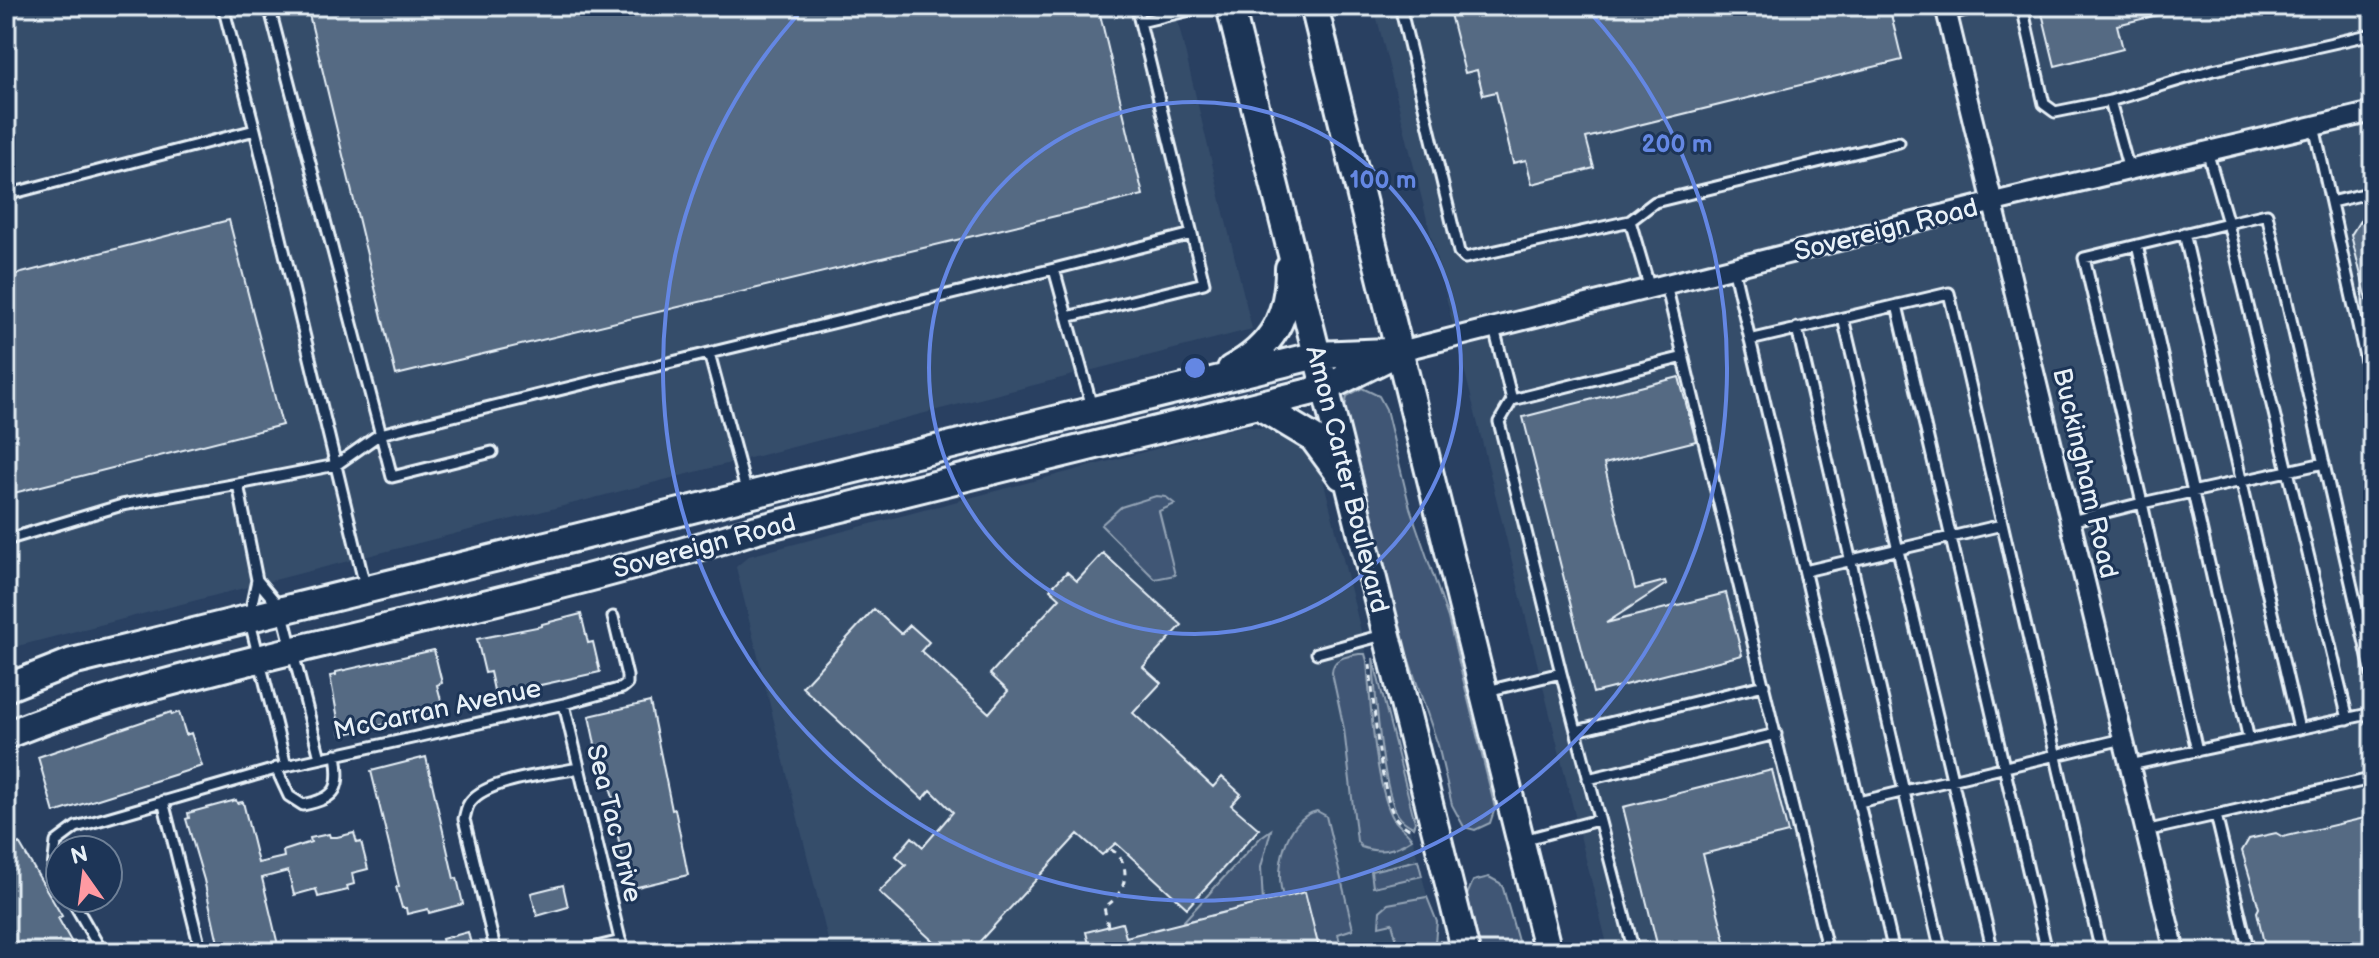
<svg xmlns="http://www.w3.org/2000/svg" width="2379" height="958" font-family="'Balsamiq Sans',sans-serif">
<rect width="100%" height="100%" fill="#294061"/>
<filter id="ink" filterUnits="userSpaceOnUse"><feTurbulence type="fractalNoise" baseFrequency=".0125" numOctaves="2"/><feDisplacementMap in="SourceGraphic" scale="16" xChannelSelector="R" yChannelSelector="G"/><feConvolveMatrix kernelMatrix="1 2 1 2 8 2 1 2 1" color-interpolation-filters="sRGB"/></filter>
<g filter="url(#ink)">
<!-- built -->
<path fill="#364d6b" d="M6,6H1174L1252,329L6,649Z
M1374,6H2373V952H1609Z
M1243,426L1269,429L1292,440L1310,457L1323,479L1441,952H831L736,567L749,556Z"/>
<!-- green -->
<path fill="#415774" stroke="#94a4b6" stroke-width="2" d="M1362,388L1379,396L1386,409L1410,508L1448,618L1495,808L1490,823L1475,830L1464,827L1452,805L1438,745L1403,643L1348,432L1344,414L1347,396Z
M1156,496L1166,497L1175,504L1159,511L1175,575L1155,579L1101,525L1121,507Z
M1359,654H1365L1367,661C1370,699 1375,783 1392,816C1397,826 1407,830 1412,839C1395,850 1381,854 1361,847L1357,841L1344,729L1332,673C1332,658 1347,656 1359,654Z
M1373,658L1415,822L1413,827C1407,824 1402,821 1398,815C1382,790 1375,691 1373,658Z
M1317,811L1326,816L1353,929L1338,934L1342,952H1320C1308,935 1293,917 1284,899C1273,872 1285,818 1317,811Z
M1271,830L1261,867L1263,903L1182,923L1261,837Z
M1418,860L1422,876L1373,887L1371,871Z
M1489,877L1500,883L1503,888L1521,952H1481L1467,895L1473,881Z
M1427,897L1437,922L1434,952H1400L1392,923L1379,926L1380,911L1388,904Z"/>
<!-- building -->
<path fill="#556a83" stroke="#e8f1f8" stroke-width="2" d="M307,6H1098L1143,195L396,375Z
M1448,6H1889L1902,60L1586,138L1594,168L1532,184L1526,160L1513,163L1496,92L1483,95L1477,70L1465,73Z
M2052,6H2173L2174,11L2117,25L2123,49L2055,66L2042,13L2053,10Z
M2373,200V303L2368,304L2351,235Z
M229,220L282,425L6,495V277Z
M1679,377L1696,441L1604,464L1635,589L1665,581L1666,584L1606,623L1726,593L1742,655L1593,693L1523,417Z
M1103,553L1182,625L1143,667L1161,683L1133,713L1213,787L1222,777L1241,794L1231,805L1259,829L1187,908L1116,843L1102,855L1078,834L970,952H945L879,892L906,865L896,856L912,837L923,847L953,812L931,790L923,799L802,687L874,609L901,634L910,625L929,642L921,651L989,713L1008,691L990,674L1060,598L1050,589L1067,572L1077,581Z
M581,614L588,643L593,642L600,672L495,695L490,672L485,673L477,639L542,626V624Z
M434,650L442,683L437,685L443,707L434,709L435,712L341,735L330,676L336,675V672Z
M650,702L672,810L675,809L688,875L633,888L632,882L628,883L612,809L615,808L605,762L599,763L589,716Z
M171,712L172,715L179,712L186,735L191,733L202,766L54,813L38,757Z
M426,757L454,879L457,878L463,904L429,913L428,909L407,914L406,908H402L396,887L399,886L371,771Z
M1772,770L1788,833L1703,854L1728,952H1659L1623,807Z
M236,800L237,803L243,802L258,863L284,857L283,851L311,842L310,838L329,834L330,837H337L354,833L357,843L361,842L368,869L352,873L354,884L347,886L348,890L318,897L316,889L294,895L288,871L262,878L278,945L252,952H220L204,880L186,819L189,818L188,813Z
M2373,816V952H2266L2257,912L2259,908L2242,851L2249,839L2276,833L2283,837Z
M19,843L62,916L58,918L77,952H15L6,936V850Z
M563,885L568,907L537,916L531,893Z
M1305,892L1320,952H1091L1086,932L1122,923L1126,937Z
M468,932L473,952H445L442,939Z"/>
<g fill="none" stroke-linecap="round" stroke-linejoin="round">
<defs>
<path id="lane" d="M223,6L255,130
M269,6L392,477L492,452
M1400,6L1459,252L1465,258L1630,221L1655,202L1899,142
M2022,6L2044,104L2055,112L2110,101L2213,70L2373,34
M1948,15L1980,6
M1140,22L1207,6
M2110,101L2129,170
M2314,126L2373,393
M2207,151L2228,223L2267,214L2373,679
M6,195L255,130L365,586
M2331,202L2373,192
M1630,221L1650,289
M2184,233L2299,729
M2137,245L2249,740
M1733,267L1894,952
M1666,285L1828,952
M1897,305L2047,952
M1067,317L1204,283L1192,234
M1843,318L1993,952
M1494,328L1512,400L1499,422L1561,673L1634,952
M1797,328L1941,952
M1750,340L1949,293L2101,952
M1512,400L1684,357
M1092,407L1054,269L1192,234L1136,6
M2324,463L2142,503L2084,258L2228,223L2348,719
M238,484L336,465L380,434L709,353
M747,494L709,353L1054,269
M2071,521L2142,503L2197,751
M6,540L122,505L238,484L257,580L249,618L286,766
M1805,571L2002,525
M257,580L282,610L320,758
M1317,653L1383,635
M1487,691L1561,673
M564,704L623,952
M1576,731L1764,685
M2130,765L2373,713
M276,768L289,796L303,805C338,798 341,788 336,754
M1588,779L1776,734
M163,801L201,952
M1859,802L2123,739
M2216,815L2366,780
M2145,831L2216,815L2249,952
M1523,840L1598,820
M60,879L53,868L56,842L76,827L286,766L564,704L622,688L627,684V676L613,617
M71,898L102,952
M496,952L464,819C466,813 466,806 471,801C488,779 551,774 579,768
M576,952L621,941"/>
<path id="street" d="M1945,6L2175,952
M1400,351L1994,202L2373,112"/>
<path id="secondary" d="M1230,6L1466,952
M1314,6L1548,952
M1231,369C1274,346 1289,315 1289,268
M1258,405L1313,438L1341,476
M6,688L72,662L1317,355L1388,352
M6,735C90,701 175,680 262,658C427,617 595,581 757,529L1326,388L1400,351"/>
</defs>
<!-- lane casing -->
<use href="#lane" stroke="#e8f1f8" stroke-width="15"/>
<!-- street casing -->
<use href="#street" stroke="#e8f1f8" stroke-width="24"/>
<!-- secondary casing -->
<use href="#secondary" stroke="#e8f1f8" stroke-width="32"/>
<!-- path -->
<path stroke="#e8f1f8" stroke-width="3" stroke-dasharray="6 6" stroke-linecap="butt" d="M1370,664C1373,697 1380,792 1395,817C1400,824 1408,828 1414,832
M1108,926L1104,907C1127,895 1134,862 1110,849
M1437,952L1439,940"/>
<!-- lane -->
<use href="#lane" stroke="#1d3557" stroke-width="9"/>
<!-- street -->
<use href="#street" stroke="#1d3557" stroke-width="18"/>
<!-- secondary -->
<use href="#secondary" stroke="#1d3557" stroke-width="26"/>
</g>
</g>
<!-- distance rings -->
<g fill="none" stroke="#6487e3" stroke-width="4">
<circle cx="1195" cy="368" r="266"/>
<path d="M1587 9A532 532 0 1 1 803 9"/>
</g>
<g text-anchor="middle" stroke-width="6" stroke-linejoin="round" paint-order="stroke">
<!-- street labels -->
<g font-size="26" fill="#e8f1f8" stroke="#1d3557">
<text transform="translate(1886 229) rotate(-14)" y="9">Sovereign Road</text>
<text transform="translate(2086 473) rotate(77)" y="9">Buckingham Road</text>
<text transform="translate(1348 479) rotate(76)" y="9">Amon Carter Boulevard</text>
<text transform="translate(704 545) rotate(-15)" y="9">Sovereign Road</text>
<text transform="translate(437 709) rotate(-12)" y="9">McCarran Avenue</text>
<text transform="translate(615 823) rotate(76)" y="9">Sea Tac Drive</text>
</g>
</g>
<circle cx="1195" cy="368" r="12" fill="#6487e3" stroke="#1d3557" stroke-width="4"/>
<g font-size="24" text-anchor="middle" font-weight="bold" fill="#6487e3" stroke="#1d3557" stroke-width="6" stroke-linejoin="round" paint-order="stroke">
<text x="1677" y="152">200 m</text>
<text x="1383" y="188">100 m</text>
</g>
<!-- margin -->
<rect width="2379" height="958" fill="none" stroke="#1d3557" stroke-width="32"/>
<rect x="16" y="16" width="2347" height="926" fill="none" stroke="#e8f1f8" stroke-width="3" filter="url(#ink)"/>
<!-- north arrow -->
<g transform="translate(84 874) rotate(346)"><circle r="38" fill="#1d3557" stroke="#6e8097" stroke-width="2"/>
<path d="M0-6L14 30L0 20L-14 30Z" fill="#ff9aa2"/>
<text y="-12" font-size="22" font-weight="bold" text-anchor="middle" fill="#e8f1f8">N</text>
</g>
</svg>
